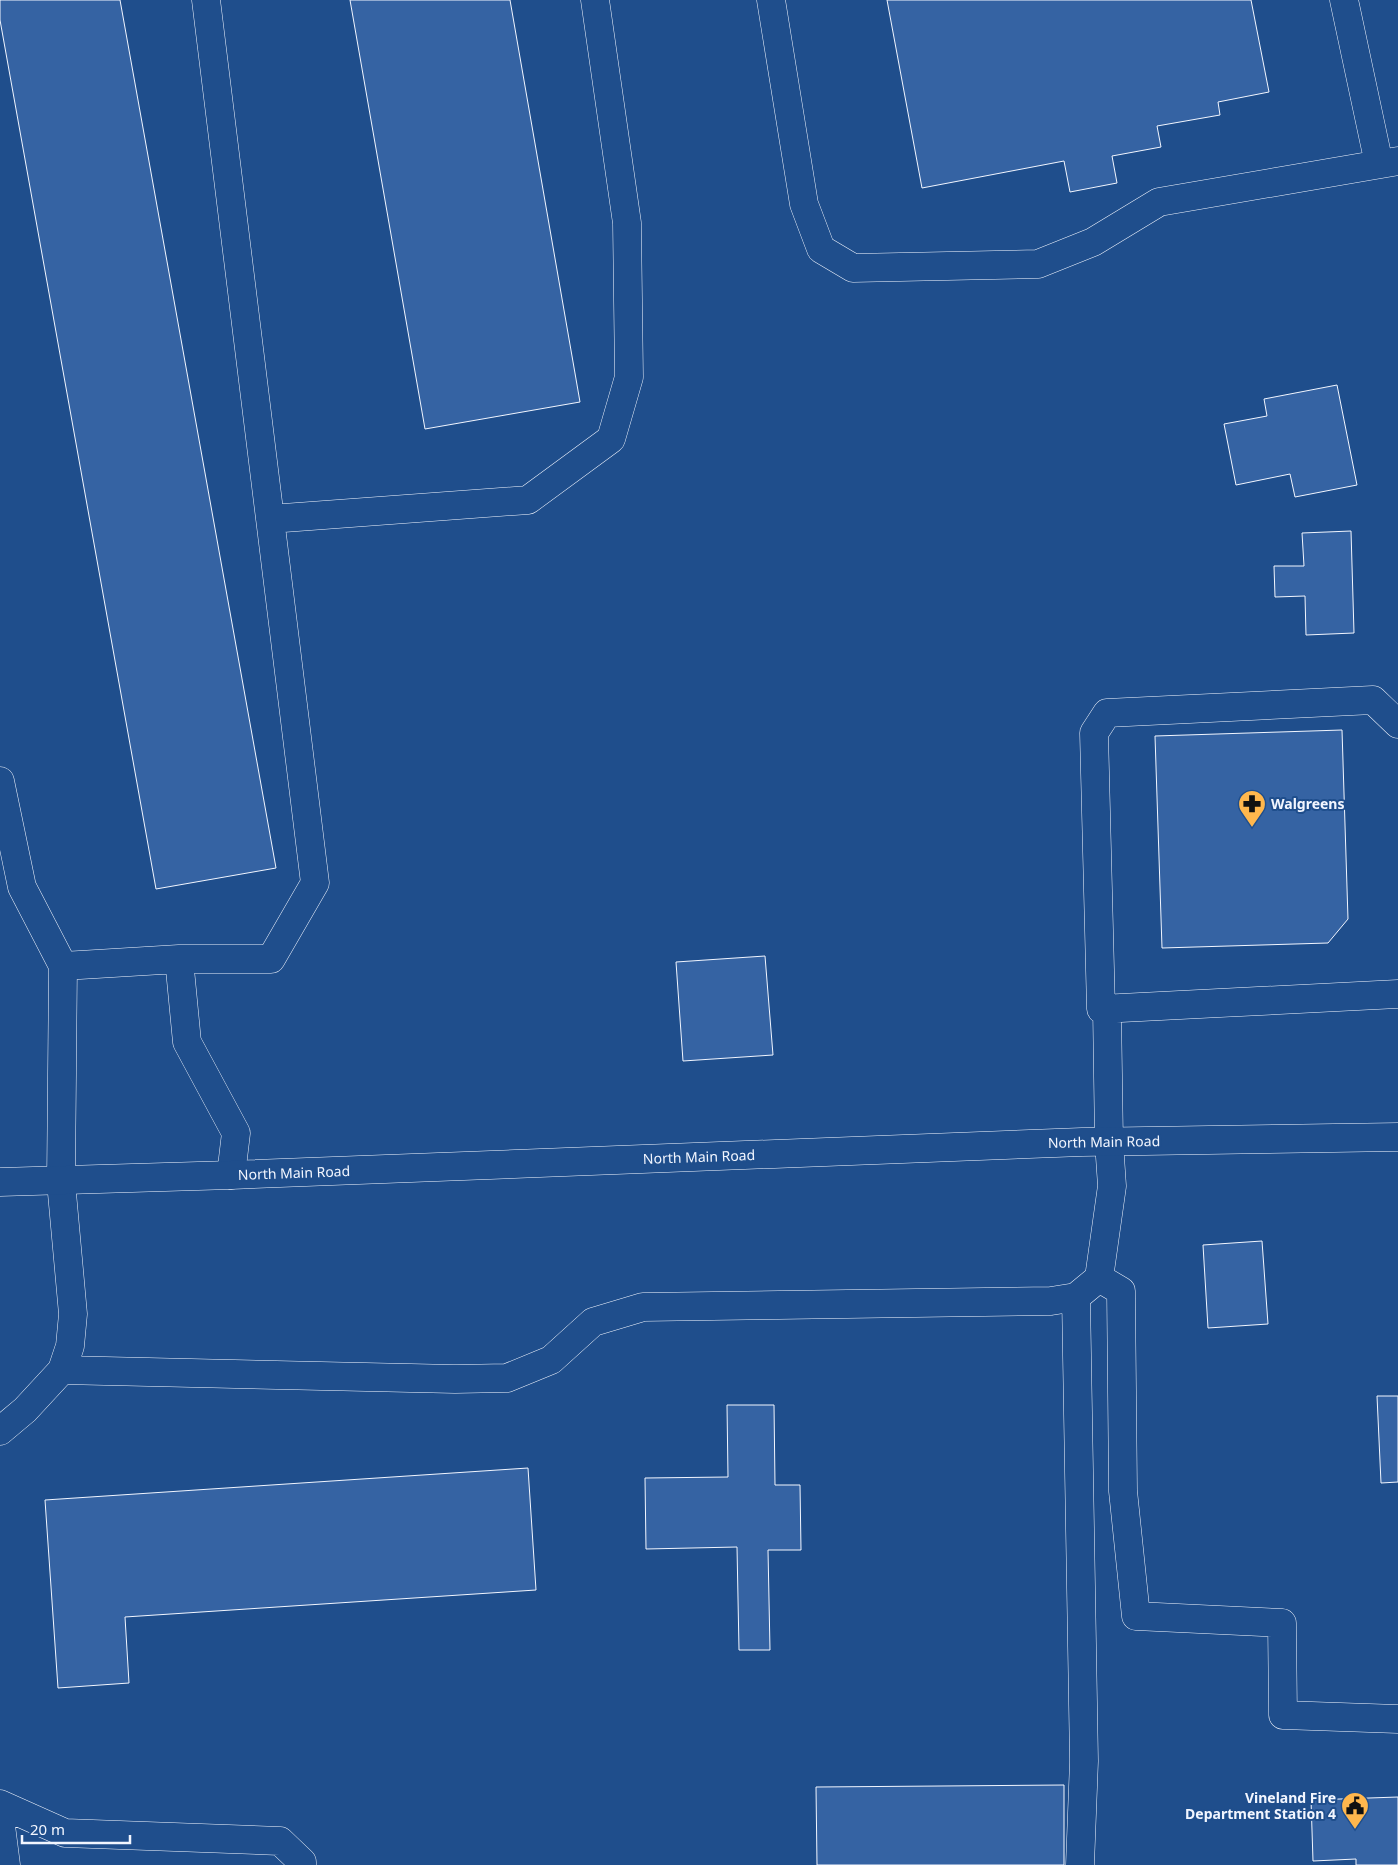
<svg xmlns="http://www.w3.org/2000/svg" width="1398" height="1865" font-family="'Noto Sans',sans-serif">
<rect width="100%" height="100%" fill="#1f4e8c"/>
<!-- building -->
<path fill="#3563a3" stroke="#f2f6ff" d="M0,0H120L276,868L156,889L0,20Z
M350,0H510L580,402L425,429Z
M887,0H1251L1269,92L1218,102L1220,115L1157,126L1161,147L1112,156L1117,183L1070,192L1064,161L922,188Z
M1337,385L1357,485L1295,497L1290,474L1236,485L1224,424L1267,416L1264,399Z
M1351,531L1354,633L1306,635L1305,596L1275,597L1274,566H1304L1302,533Z
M1342,730L1348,919L1328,943L1162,948L1155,736Z
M765,956L773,1055L683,1061L676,962Z
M1262,1241L1268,1324L1208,1328L1203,1245Z
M1377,1396H1398V1482L1381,1483Z
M727,1405H774L775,1485H800L801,1550H768L770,1650H739L737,1547L646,1549L645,1478L728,1477Z
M528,1468L536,1590L125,1617L129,1683L58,1688L45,1500Z
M1064,1785V1865H817L816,1787Z
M1398,1797V1865H1356V1859L1313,1861L1311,1800Z"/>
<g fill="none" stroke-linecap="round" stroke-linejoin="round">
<defs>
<path id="minor" d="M206,0L315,883L271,959H179L187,1042L236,1133L231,1175
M771,0L804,204L821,249L853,268L1038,264L1093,242L1159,202L1398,161
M1344,0L1379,164
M270,519L528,500L611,439L629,377L627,223L595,0
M1398,724L1373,700L1107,713L1094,733L1101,1009L1398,994
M0,781L22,887L63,966L61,1182L73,1314L70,1346L62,1370L25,1410L0,1431
M63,966L179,959
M1099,1278L1121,1291L1123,1491L1136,1616L1282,1623L1283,1715L1398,1719
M1076,1297L1084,1761L1080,1865
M62,1370L455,1379L507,1378L551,1360L593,1322L643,1307L1051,1301L1076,1297L1099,1278L1112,1186L1109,1142L1107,1009
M0,1804L65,1833L280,1841L302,1862V1865
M0,1818L6,1865"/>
<path id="major" d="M0,1182L231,1175L1082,1142L1398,1137"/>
</defs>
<!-- minor casing -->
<use href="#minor" stroke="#f2f6ff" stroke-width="29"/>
<!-- major casing -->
<use href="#major" stroke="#f2f6ff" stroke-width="29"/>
<!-- minor -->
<use href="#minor" stroke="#1f4e8c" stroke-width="28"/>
<!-- major -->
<use href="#major" stroke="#1f4e8c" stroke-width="28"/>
</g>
<!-- icons -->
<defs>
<symbol id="pharmacy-pin" viewBox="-11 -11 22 30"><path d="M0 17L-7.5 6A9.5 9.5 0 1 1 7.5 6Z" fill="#ffb74d" stroke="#1f4e8c"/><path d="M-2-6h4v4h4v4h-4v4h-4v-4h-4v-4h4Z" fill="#111"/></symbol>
<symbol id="civic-pin" viewBox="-11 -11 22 30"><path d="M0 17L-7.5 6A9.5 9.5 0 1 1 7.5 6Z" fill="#ffb74d" stroke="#1f4e8c"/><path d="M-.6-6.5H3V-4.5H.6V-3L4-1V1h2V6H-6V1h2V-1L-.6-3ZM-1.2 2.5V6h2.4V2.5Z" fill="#111"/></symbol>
</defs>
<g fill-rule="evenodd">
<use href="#pharmacy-pin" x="1236" y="788" width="32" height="43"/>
<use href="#civic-pin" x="1339" y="1790" width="32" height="43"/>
</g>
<g text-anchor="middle" stroke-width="4" stroke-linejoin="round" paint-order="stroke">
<!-- poi labels -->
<g font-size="14" font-weight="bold" fill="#f2f6ff" stroke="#1f4e8c" text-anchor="start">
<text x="1271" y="809">Walgreens</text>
<text x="1336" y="1803" text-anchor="end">Vineland Fire<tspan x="1336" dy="16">Department Station 4</tspan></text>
</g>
<!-- street labels -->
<g font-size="14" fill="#f2f6ff" stroke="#1f4e8c">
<text transform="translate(1104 1142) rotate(-1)" y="5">North Main Road</text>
<text transform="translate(699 1157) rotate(-2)" y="5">North Main Road</text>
<text transform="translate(294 1173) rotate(-2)" y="5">North Main Road</text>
</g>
</g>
<!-- scale -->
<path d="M22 1835v8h108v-8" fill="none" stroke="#f2f6ff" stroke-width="2.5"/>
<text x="30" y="1835" font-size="15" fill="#f2f6ff" stroke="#1f4e8c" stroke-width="4" paint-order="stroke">20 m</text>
</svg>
